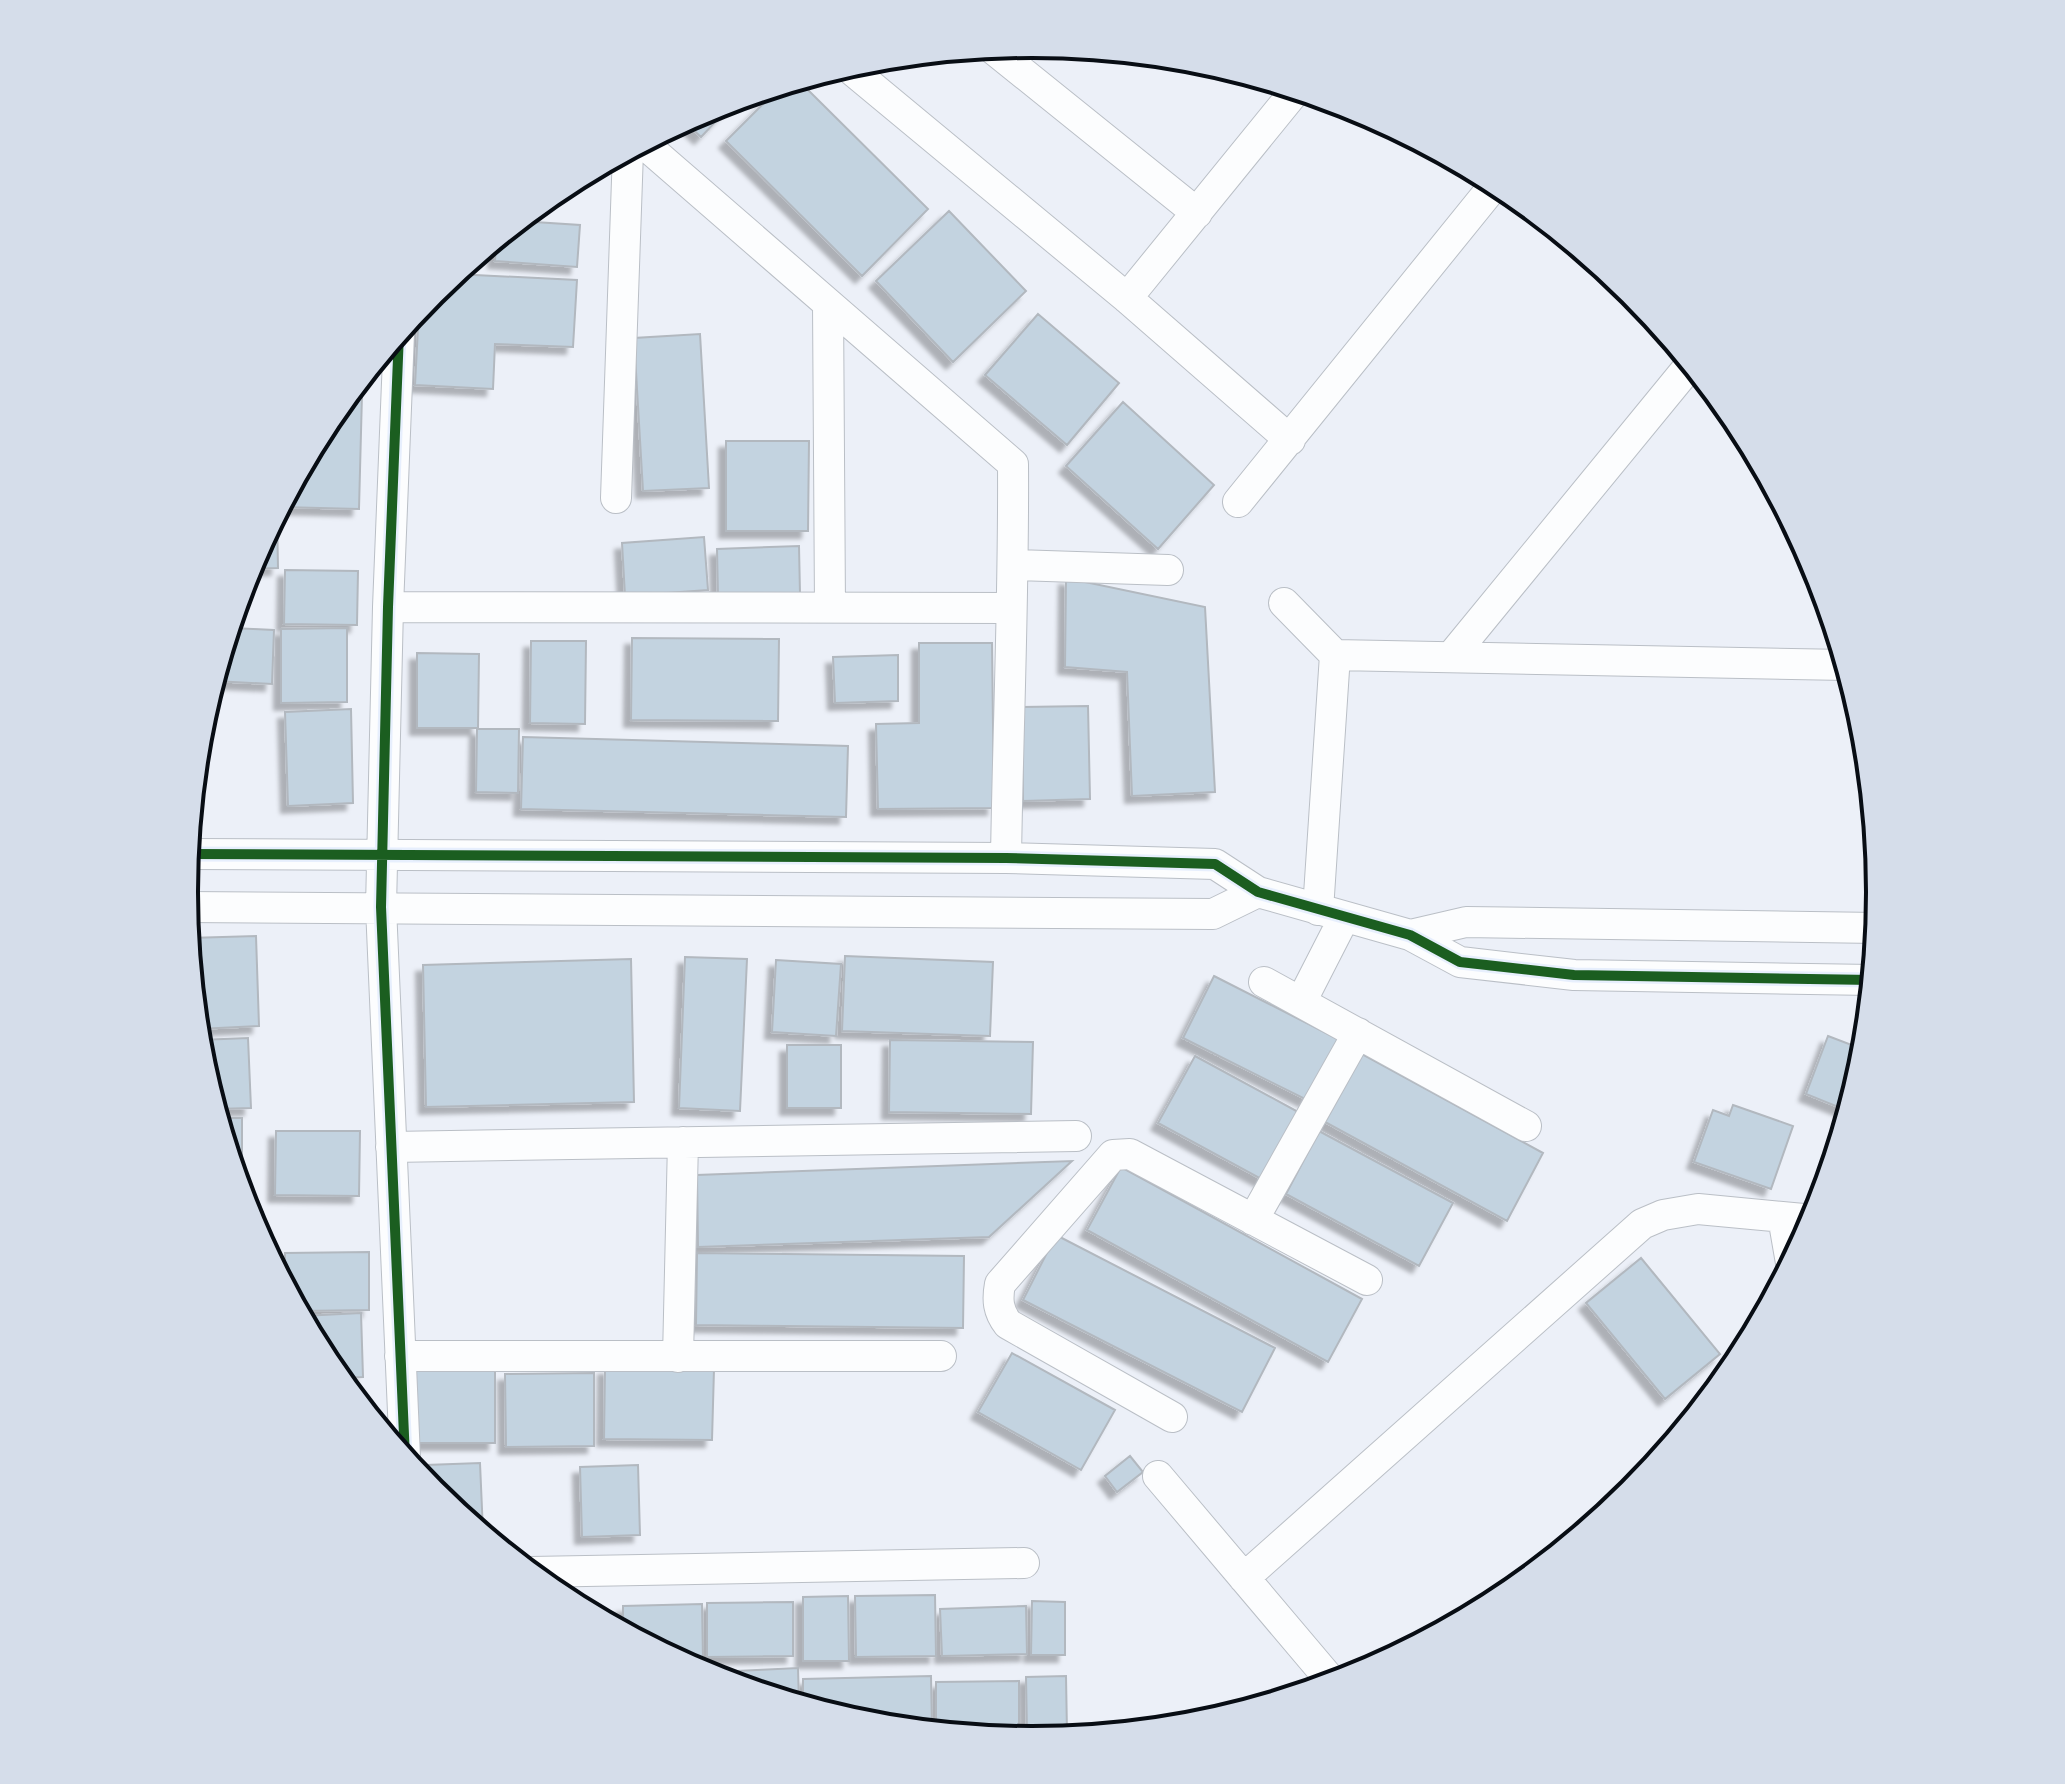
<svg xmlns="http://www.w3.org/2000/svg" width="2065" height="1784" font-family="Bitter,serif">
<defs>
<filter id="shadow"><feDropShadow dx="-7" dy="7" stdDeviation="2" flood-color="#0004"/></filter>
</defs>
<rect width="100%" height="100%" fill="#ecf0f8"/>
<!-- building -->
<path fill="#c3d3e0" stroke="#b2b8bf" stroke-width="2" filter="url(#shadow)" d="M799,81L928,209L862,276L726,141L780,87Z
M736,100L701,137L684,121L708,108Z
M949,211L1026,291L953,362L876,281Z
M519,221L580,225L577,267L495,261L496,240Z
M455,274L577,280L573,347L495,344L493,389L415,385L419,309L433,292Z
M1038,314L1119,383L1067,445L985,375Z
M700,334L709,488L643,491L634,338Z
M350,393L362,394L359,509L281,507L328,420Z
M1123,402L1214,485L1158,549L1066,466Z
M726,441H809L808,531H726Z
M277,514L278,568L249,569V567Z
M704,537L708,590L625,596L622,543Z
M799,546L800,594L718,596L717,549Z
M285,570L358,571L357,625L284,624Z
M1066,578L1205,607L1215,792L1132,796L1127,672L1065,667Z
M231,628L274,630L272,684L214,681Z
M347,628V702L281,703V629Z
M632,638L779,639L778,721L631,720Z
M531,641H586L585,724L530,723Z
M919,643H992L994,808L878,809L876,724L919,723Z
M417,653L479,654L478,728H417Z
M898,655V701L835,703L833,657Z
M1088,706L1090,799L1023,801L1022,707Z
M351,709L353,803L288,806L285,712Z
M477,729H519L518,793L476,792Z
M523,737L848,746L846,817L521,809Z
M256,936L259,1026L198,1029L189,938Z
M845,956L993,962L990,1036L842,1031Z
M685,957L747,959L740,1111L679,1108Z
M631,959L634,1102L426,1107L423,965Z
M776,960L841,964L836,1036L772,1032Z
M1214,976L1338,1039L1307,1100L1183,1038Z
M1828,1036L1865,1050L1848,1111L1806,1094Z
M248,1038L251,1108L216,1109L201,1057L199,1040Z
M890,1040L1033,1042L1031,1114L889,1112Z
M787,1045H841V1108H787Z
M1362,1054L1543,1153L1507,1221L1325,1122Z
M1195,1056L1300,1113L1263,1180L1158,1123Z
M1733,1105L1793,1126L1771,1189L1694,1162L1713,1110L1729,1116Z
M219,1118H242V1195Z
M276,1131H360L359,1196L275,1195Z
M1319,1131L1453,1203L1419,1266L1286,1194Z
M1072,1161L989,1237L698,1247L697,1175Z
M1121,1167L1362,1299L1328,1362L1087,1230Z
M263,1212L264,1244L248,1213Z
M1056,1235L1275,1348L1242,1412L1023,1300Z
M369,1252V1310L299,1311L285,1283V1253Z
M697,1253L964,1256L963,1328L696,1325Z
M1641,1258L1720,1354L1665,1399L1586,1303Z
M361,1313L363,1377L339,1378L327,1363L302,1316Z
M1012,1353L1115,1410L1081,1470L978,1412Z
M605,1368L714,1369L712,1440L604,1439Z
M411,1371H495V1443H411Z
M594,1373V1446L506,1447L505,1374Z
M1130,1456L1143,1472L1117,1492L1105,1476Z
M480,1463L483,1532L433,1491L427,1484L426,1465Z
M638,1465L640,1535L582,1537L580,1467Z
M935,1595L936,1656L856,1657L855,1596Z
M848,1596L849,1661H803V1597Z
M1032,1601L1065,1602V1655H1031Z
M793,1602V1656L707,1657V1603Z
M702,1604L703,1659H677L623,1630V1606Z
M1026,1606L1027,1654L942,1656L940,1609Z
M592,1613H612V1624Z
M798,1668L799,1703L715,1677V1672Z
M931,1676L932,1728L867,1724L803,1704V1679Z
M1066,1676L1067,1733H1027L1026,1677Z
M1019,1681V1726L936,1727V1682Z"/>
<g fill="none" stroke-linecap="round" stroke-linejoin="round">
<defs>
<path id="street" d="M992,48L1197,213
M847,66L1127,298L1290,440
M643,143L1013,464C1014,595 1008,727 1006,858
M1127,298L1296,90
M828,304L830,607
M399,333L388,607L381,907L405,1458
M616,498L628,151
M1238,502L1496,183
M1014,565L1168,570
M1284,603L1335,655L1318,910
M388,607L1010,608
M1335,655L1846,665
M1451,657L1691,364
M188,854L1006,858L1215,864L1258,892L1410,935L1460,962L1574,975L1872,980
M186,907L1213,914L1258,892
M1410,935L1466,922L1877,928
M1264,982L1526,1126
M1301,1002L1344,918
M391,1147L1076,1136
M1783,1217L1791,1263
M1253,1220L1358,1033
M400,1356H941
M678,1357L683,1142
M1172,1417L1008,1324C998,1311 997,1300 1000,1284L1113,1155L1130,1154L1367,1280
M1158,1476L1333,1683
M531,1572L1024,1563
M1244,1578L1642,1224L1663,1215L1698,1209L1814,1220"/>
</defs>
<!-- street casing -->
<use href="#street" stroke="#babfc6" stroke-width="32"/>
<!-- street -->
<use href="#street" stroke="#fcfdfe" stroke-width="30"/>
<defs>
<path id="cycleway" d="M399,333L388,607L381,907L405,1458
M188,854L1006,858L1215,864L1258,892L1410,935L1460,962L1574,975L1872,980"/>
</defs>
<!-- cycleway casing -->
<use href="#cycleway" stroke="#e7effd" stroke-width="15"/>
<!-- cycleway -->
<use href="#cycleway" stroke="#1b5e20" stroke-width="10"/>
</g>
<!-- crop -->
<path d="M0 0H2065V1784H0ZM198 892a834 834 0 1 1 1668 0a834 834 0 1 1-1668 0Z" fill="#d5ddea" fill-rule="evenodd"/>
<path fill="none" stroke="#080d14" stroke-width="4" d="M198 892a834 834 0 1 1 1668 0a834 834 0 1 1-1668 0Z"/>
</svg>
